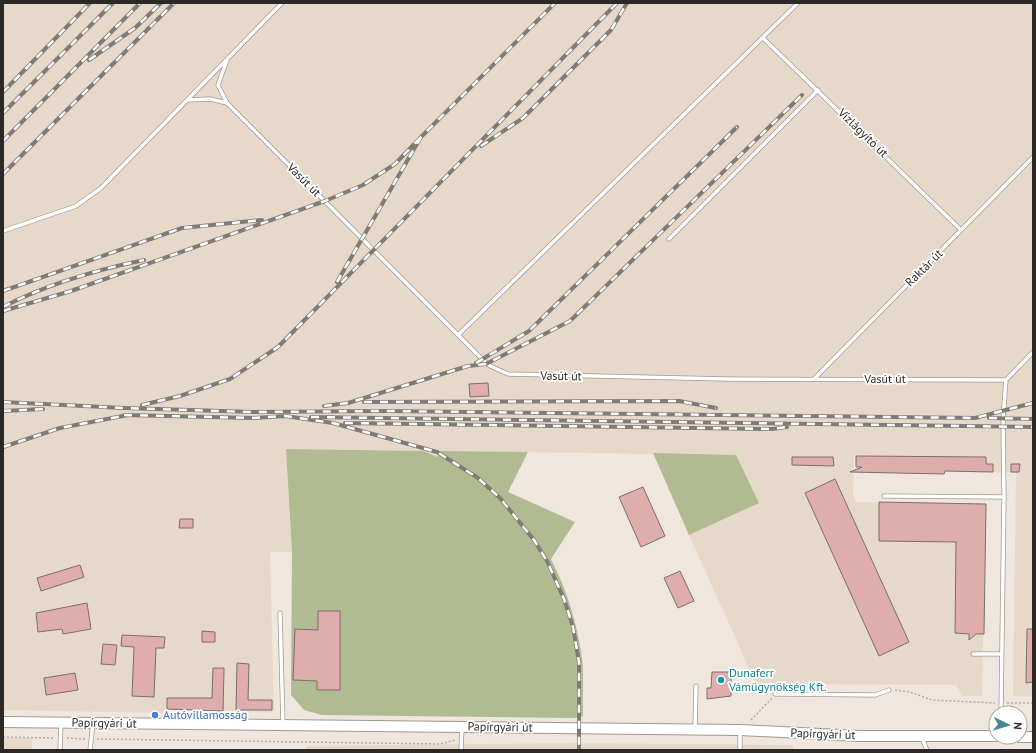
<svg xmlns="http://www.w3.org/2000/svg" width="1036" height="753" font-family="'PT Sans',sans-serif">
<rect width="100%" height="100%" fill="#efe6dd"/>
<!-- built -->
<path fill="#e7d9ca" d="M3,3H1033V697L1013,696L1016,473L945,471L944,474L877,473V456H854L853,495L856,502L986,504L982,696H962L956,685L774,684L759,690L689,535L758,503L736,455L440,451L437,457L424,451L286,449L292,552H270L274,712L167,709V713L3,710Z
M3,738H32V750H3Z
M573,743L793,745V750H306L307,746Z"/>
<!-- green -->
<path fill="#b1bb92" d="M286,449L424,451L437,457L440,451L528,452L508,492L575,522L551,559C567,590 577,623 582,658C584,677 582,697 583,716L574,718L322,715L304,710L291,695L292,552Z
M653,453L736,455L759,503L689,535Z"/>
<!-- building -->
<path fill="#dfadab" stroke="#7b6f6f" d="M488,383L489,396L470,397L469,384Z
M856,456L986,457V464H993V472L945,471L944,474L850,472L862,467H856Z
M792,457H833L834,466L792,465Z
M1011,464H1020L1019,472H1011Z
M835,479L909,642L879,656L805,493Z
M643,487L665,536L641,547L619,497Z
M879,502L986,504L984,634H976L969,640V634L955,633L956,542L879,541Z
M180,519H193V528H179Z
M80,565L84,577L41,591L37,578Z
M680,571L694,601L678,608L664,578Z
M87,603L91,629L63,634L62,629L38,632L36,613Z
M318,611H340V690H317V681L293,680L295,629L318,630Z
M1027,629H1033V682L1026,683Z
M202,631L215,632V642H202Z
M122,635L165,637L164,648H156L154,697L132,696L134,647L121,646Z
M103,644L117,645L115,665L101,664Z
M237,663L249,664L248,700H272V710H236Z
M213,668H224L223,711L167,709V698H212Z
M712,672H731V696L707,699V688H711Z
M75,673L78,690L46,695L44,678Z"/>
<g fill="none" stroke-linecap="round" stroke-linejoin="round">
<defs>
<path id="lane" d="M763,38L961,230
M227,60L218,85L227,103
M187,100L210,99L227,103L482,359L490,366L508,374L727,379L1006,380
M3,231L76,206L101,188L282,3
M669,239L818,90
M458,335L798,3
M814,379L1033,157
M1006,380L1033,352
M884,496L1004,497L1001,713
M1004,497L1003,419L1006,380
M280,613L283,724
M973,654H1001
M775,694L875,695L889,690
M695,729L696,686
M740,732V750
M922,738L927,750
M60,750L61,723
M90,750L93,723
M461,750L462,728"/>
<path id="secondary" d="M3,722L740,730L860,736H996
M1020,737H1033"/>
</defs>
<!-- lane casing -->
<use href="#lane" stroke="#a19991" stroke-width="5"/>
<!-- secondary casing -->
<use href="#secondary" stroke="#a19991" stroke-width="12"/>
<!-- path -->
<path stroke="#b4ada6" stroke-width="1.5" stroke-dasharray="2 2" stroke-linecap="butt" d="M895,690L910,692L932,700L995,703
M1007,703H1033
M751,720L772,698
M3,737L55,738
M67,738L85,739
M97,739L440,744L455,740"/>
<!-- lane -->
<use href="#lane" stroke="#fff" stroke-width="3.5"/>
<!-- secondary -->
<use href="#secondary" stroke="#fff" stroke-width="10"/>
<defs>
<path id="rail" d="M89,60L135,28L161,3
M3,92L90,3
M3,113L113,3
M3,141L140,3
M481,146L523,118L611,30L627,3
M3,174L174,3
M337,282L421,137L555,3
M3,291L182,228L262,220
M3,307C47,284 96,270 144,260
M3,311L71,291L325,201L363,185L395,164L421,137
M476,363L529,331L737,127
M3,402L124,408L254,412L386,411L975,418L1033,403
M364,402L679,401L716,408
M142,405L180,396L230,379L278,347L617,3
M324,406L348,403L468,366L486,364L570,321L802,95
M3,411L43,409
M124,415L252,418L285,416L333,423L437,452L478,478L500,498L534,540L547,561L564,599L573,627L579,662V750
M311,417L1033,427
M989,418L1033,419
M345,423L772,429L787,427
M3,447L60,428L128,415"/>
</defs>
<!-- rail casing -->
<use href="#rail" stroke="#817b75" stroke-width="4"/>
<!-- rail -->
<use href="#rail" stroke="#fff" stroke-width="2.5" stroke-dasharray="8" stroke-linecap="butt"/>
</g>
<!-- markers -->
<circle fill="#0f9aa8" stroke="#fff" stroke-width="1.5" cx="721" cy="680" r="4"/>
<circle fill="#3f7fe0" stroke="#fff" stroke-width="1.5" cx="155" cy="715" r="4"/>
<g text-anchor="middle" stroke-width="3.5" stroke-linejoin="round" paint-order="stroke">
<!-- street labels -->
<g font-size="12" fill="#2c2825" stroke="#fff">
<text transform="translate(863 133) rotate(44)" y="4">Vízlágyító út</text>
<text transform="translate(304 180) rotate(45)" y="4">Vasút út</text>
<text transform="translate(924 268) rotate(-45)" y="4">Raktár út</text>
<text transform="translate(561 376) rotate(1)" y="4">Vasút út</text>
<text x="885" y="383">Vasút út</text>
<text transform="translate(104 723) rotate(1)" y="4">Papírgyári út</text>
<text transform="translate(500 727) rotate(1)" y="4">Papírgyári út</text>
<text transform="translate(823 734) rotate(2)" y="4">Papírgyári út</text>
</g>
<!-- culture labels -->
<g font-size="12" fill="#0d838f" stroke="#fff" text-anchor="start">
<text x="729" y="677">Dunaferr<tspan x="729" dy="14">Vámügynökség Kft.</tspan></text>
</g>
<!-- shop labels -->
<g font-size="12" fill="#366cbe" stroke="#fff" text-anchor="start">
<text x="163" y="719">Autóvillamosság</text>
</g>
</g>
<!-- border -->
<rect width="1036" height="753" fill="none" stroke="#2c2825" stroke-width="8"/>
<!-- north arrow -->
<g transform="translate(1008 725) rotate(95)"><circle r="19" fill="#ffffff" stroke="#aba9a8"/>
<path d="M0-3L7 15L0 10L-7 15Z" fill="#428a8d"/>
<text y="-6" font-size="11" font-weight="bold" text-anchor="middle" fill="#2c2825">N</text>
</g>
</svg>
